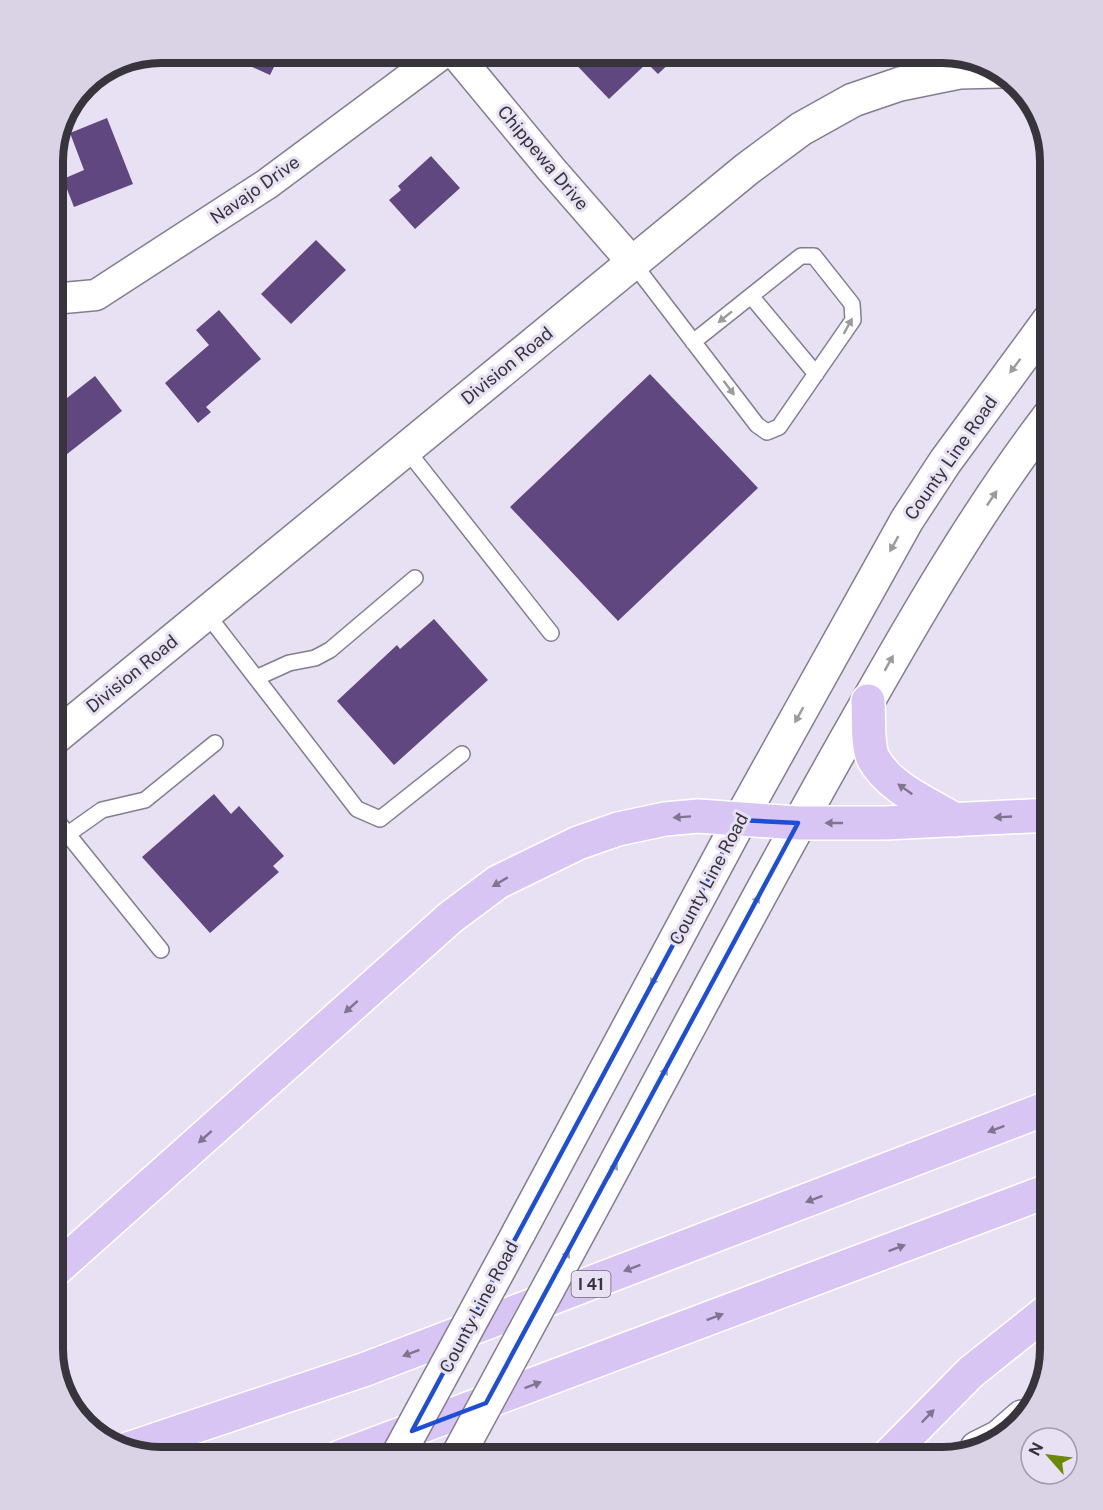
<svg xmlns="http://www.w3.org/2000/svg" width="1103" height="1510" font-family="'Public Sans',sans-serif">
<rect width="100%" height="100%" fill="#e8e1f4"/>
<!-- building -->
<path fill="#604780" d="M243,53H281L270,75L239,61Z
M565,53H665L672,61L658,74L647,63L609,99Z
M107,118L133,184L74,207L63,179L84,170L70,133Z
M431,156L460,188L415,229L389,200L401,190L398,186Z
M316,240L346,270L291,324L261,294Z
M219,310L261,359L206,407L211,412L198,423L165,383L209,345L196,330Z
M650,374L758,488L618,621L510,507Z
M95,376L122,411L62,458L53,447V409Z
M434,619L488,680L394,765L337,701L397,645L400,649Z
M214,794L231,814L239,806L284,856L273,866L279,872L210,933L142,857Z"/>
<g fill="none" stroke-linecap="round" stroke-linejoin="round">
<defs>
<path id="service" d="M633,263L757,425L767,432L779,427L853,320L852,304L814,256H801L693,342
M751,296L816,374
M406,449L551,633
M206,613L357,809L380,819L462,754
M256,678L289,663L315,658L330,650L415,578
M53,816L161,950
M68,834L102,810L145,800L215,743"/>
<path id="minor" d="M455,53L551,169L633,263
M53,299L96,295L267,184L443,53"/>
<path id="tertiary" d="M53,739L747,169L801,129L853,100L900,84L959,72L1000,71
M977,1448L999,1437L1022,1417"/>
<path id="secondary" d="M589,1213C677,1050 763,885 855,724C915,618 976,512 1050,415
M518,1234L740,820L907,520L945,462L1050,319"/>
<path id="motorway" d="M868,701C869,716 867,745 873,758C889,788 927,803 955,820
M53,1272L451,917L498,882L578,843L618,829L665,819L698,816L798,823H885L1050,815
M128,1449L366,1369L1050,1107
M340,1457L1050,1190
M887,1457L971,1372L1050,1309"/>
</defs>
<!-- service casing -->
<use href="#service" stroke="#847d8e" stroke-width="18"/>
<!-- minor casing -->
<use href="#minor" stroke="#847d8e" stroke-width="33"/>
<!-- tertiary casing -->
<use href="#tertiary" stroke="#847d8e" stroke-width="36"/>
<!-- secondary casing -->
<use href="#secondary" stroke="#847d8e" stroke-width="36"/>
<!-- motorway casing -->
<use href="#motorway" stroke="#fff" stroke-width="36"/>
<!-- service -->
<use href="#service" stroke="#fff" stroke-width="15"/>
<!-- minor -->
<use href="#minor" stroke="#fff" stroke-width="30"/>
<!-- tertiary -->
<use href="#tertiary" stroke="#fff" stroke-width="33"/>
<!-- secondary -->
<use href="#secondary" stroke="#fff" stroke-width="33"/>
<!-- motorway -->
<use href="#motorway" stroke="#d8c5f4" stroke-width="33"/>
<defs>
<path id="secondary-bridge" d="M397,1457L518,1234
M457,1457L589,1213"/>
</defs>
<!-- secondary-bridge casing -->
<use href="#secondary-bridge" stroke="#847d8e" stroke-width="36" stroke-linecap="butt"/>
<!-- secondary-bridge -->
<use href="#secondary-bridge" stroke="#fff" stroke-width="33"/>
</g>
<!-- one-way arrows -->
<defs><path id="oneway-solid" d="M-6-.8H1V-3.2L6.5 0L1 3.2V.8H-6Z" transform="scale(1.5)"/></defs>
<g fill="#9b9a9e">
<use href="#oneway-solid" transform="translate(725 317) rotate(141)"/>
<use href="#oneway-solid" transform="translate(848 326) rotate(-61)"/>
<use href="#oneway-solid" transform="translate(1015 366) rotate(127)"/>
<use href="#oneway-solid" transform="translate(729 388) rotate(53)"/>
<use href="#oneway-solid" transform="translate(992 498) rotate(-56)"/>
<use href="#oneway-solid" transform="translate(894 544) rotate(119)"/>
<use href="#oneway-solid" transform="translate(889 663) rotate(-61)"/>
<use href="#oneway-solid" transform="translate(799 715) rotate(119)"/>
<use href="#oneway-solid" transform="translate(755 903) rotate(-62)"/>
<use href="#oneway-solid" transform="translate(655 978) rotate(118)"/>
<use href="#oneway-solid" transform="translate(663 1075) rotate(-62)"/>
<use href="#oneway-solid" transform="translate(613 1170) rotate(-62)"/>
<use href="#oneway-solid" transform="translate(565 1258) rotate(-62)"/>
</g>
<g fill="#7f758f">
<use href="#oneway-solid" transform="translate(905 789) rotate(-145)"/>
<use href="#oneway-solid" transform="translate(682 817) rotate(176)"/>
<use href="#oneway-solid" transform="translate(1003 817) rotate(177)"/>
<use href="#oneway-solid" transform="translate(834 823) rotate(180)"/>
<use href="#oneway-solid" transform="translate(500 882) rotate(149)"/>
<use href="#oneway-solid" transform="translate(351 1007) rotate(138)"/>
<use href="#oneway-solid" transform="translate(996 1129) rotate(159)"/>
<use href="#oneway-solid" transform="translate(205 1137) rotate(138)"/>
<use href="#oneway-solid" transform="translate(814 1199) rotate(159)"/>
<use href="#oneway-solid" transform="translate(897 1248) rotate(-21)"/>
<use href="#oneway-solid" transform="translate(632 1268) rotate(159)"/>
<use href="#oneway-solid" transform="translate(715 1317) rotate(-21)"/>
<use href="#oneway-solid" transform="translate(411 1353) rotate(159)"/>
<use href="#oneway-solid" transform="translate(533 1385) rotate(-21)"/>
<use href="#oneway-solid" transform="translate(928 1416) rotate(-46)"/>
</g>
<!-- marked area -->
<path fill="none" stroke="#1d4ed8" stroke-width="4.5" stroke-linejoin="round" d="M740,820L798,823L486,1403L412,1431Z"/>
<g text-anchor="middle" stroke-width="6" stroke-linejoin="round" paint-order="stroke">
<!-- shield labels -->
<rect fill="#e8e1f4" stroke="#6c6873" stroke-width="1.5" x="571.5" y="1271" width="39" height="26" rx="4.5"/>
<g font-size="16" font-weight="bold" fill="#37343c">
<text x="591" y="1290">I 41</text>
</g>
<!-- street labels -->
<g font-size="18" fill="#37343c" stroke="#e8e1f4">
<text transform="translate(543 158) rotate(50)" y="6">Chippewa Drive</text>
<text transform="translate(255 190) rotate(-35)" y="6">Navajo Drive</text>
<text transform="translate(507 366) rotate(-39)" y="6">Division Road</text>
<text transform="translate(951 458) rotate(-55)" y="6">County Line Road</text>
<text transform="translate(132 674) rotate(-39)" y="6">Division Road</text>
<text transform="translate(709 879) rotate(-62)" y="6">County Line Road</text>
<text transform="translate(479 1307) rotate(-62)" y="6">County Line Road</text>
</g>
</g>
<!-- crop -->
<path d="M0 0H1103V1510H0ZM161 63H942A98 98 0 0 1 1040 161V1349A98 98 0 0 1 942 1447H161A98 98 0 0 1 63 1349V161A98 98 0 0 1 161 63Z" fill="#dad3e5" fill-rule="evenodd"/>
<path fill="none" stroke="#37343c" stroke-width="8" d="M161 63H942A98 98 0 0 1 1040 161V1349A98 98 0 0 1 942 1447H161A98 98 0 0 1 63 1349V161A98 98 0 0 1 161 63Z"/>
<!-- north arrow -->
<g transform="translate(1049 1456) rotate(298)"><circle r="28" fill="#e8e1f4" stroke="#a19caa" stroke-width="1.5"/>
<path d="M0-4.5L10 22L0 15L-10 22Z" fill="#6b8901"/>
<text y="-9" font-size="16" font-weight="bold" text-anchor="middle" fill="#37343c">N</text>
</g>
</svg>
